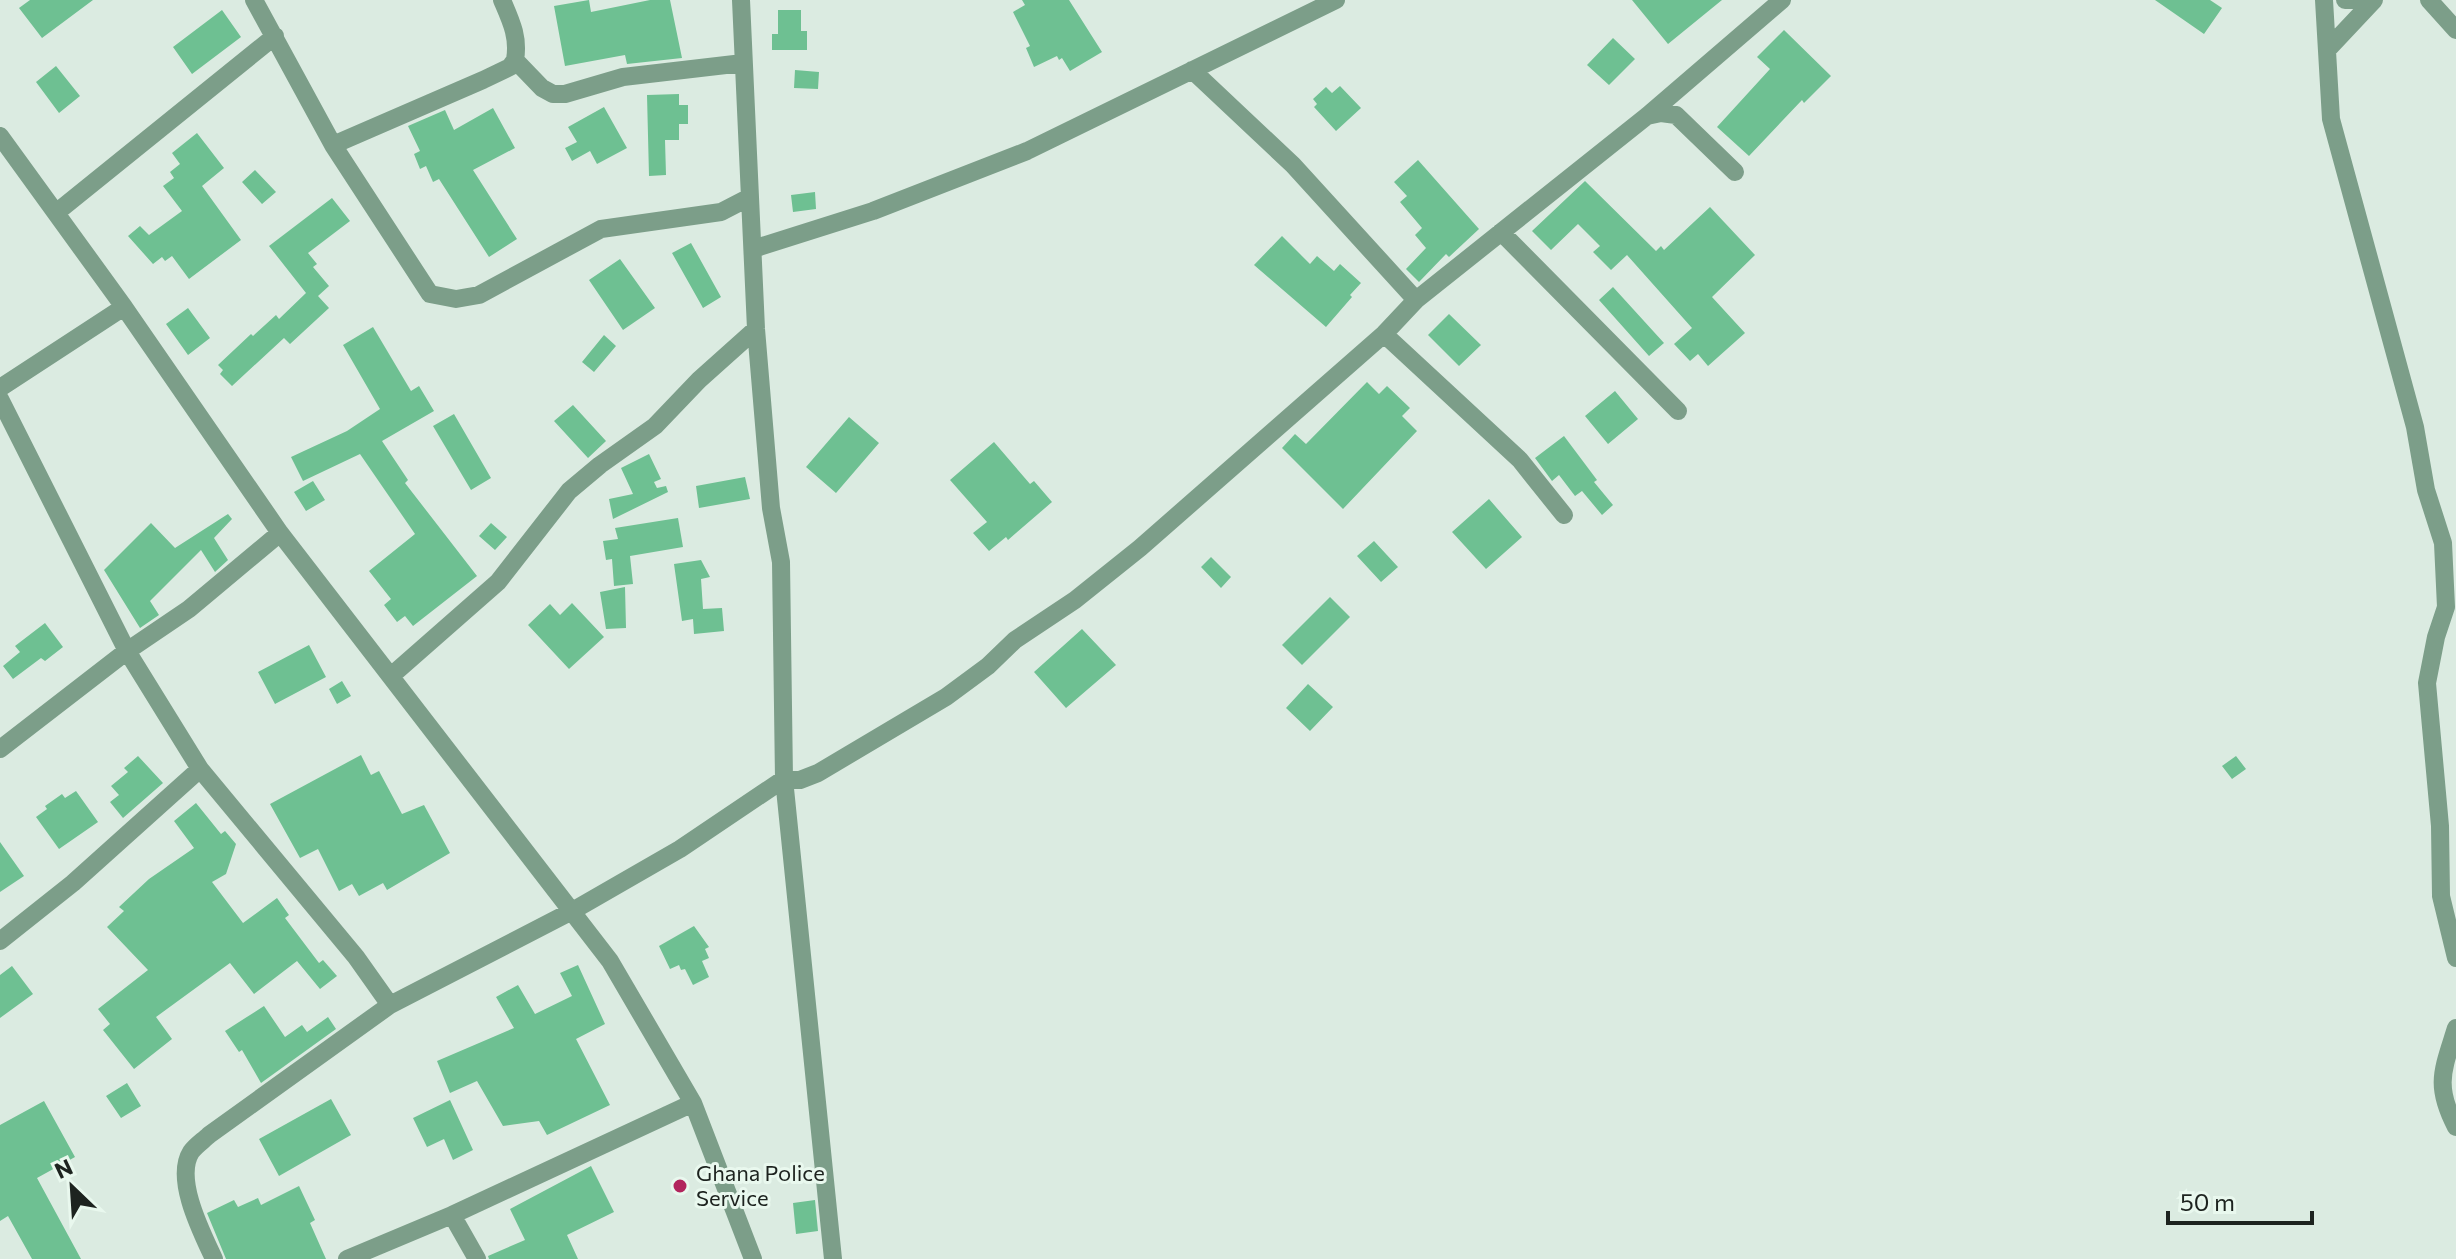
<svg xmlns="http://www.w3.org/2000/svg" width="2456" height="1259" font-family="Commissioner,sans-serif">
<rect width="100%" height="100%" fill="#dbebe1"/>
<!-- building -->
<path fill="#6ec092" d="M30,0H93L42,38L19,8Z
M589,0L591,12L650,0H670L682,58L627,64L625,55L565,66L554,6Z
M1022,0H1069L1102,52L1070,71L1062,58L1059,60L1057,56L1034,67L1026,48L1030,46L1013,12L1025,5Z
M1632,0H1722L1668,44Z
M2155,0H2210L2222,8L2204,34Z
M222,10L241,37L192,74L173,47Z
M778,10H801V31H807V50H772V34H778Z
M1784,30L1831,76L1804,103L1802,100L1749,156L1717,127L1770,69L1757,57Z
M1613,38L1635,59L1609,85L1587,65Z
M56,66L80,96L59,113L36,82Z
M795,70L819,72L818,89L794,88Z
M1340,86L1361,108L1336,131L1314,107L1317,104L1313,99L1326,87L1332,93Z
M679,94V105H688V124H679V140H665L666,175L649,176L647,95Z
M604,107L627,148L597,164L590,151L572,161L565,148L577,142L568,127Z
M493,108L515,148L473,170L517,239L489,257L439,179L433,182L426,166L420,169L414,154L420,151L408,126L445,110L454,130Z
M197,133L224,168L202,186L241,240L189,279L172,256L165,261L162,257L153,264L128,236L140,226L149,235L182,211L163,186L174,178L170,172L180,164L172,153Z
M1418,160L1479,229L1449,257L1446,254L1419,282L1406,269L1426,248L1415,235L1422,228L1400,202L1407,196L1394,182Z
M255,170L276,192L262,204L242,182Z
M1585,181L1656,251L1661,246L1664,250L1710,207L1755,255L1712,297L1745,333L1708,366L1698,354L1690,361L1674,344L1692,328L1627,255L1611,270L1593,252L1600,246L1578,224L1551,250L1532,231Z
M815,192L816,209L793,212L791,195Z
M332,198L350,221L308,253L317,264L313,267L329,286L318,296L329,308L290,344L284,338L232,386L220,374L223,370L218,365L251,334L253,336L276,315L279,319L306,293L269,246Z
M1282,236L1310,264L1317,256L1334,271L1340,264L1361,283L1350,295L1352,297L1326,327L1254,265Z
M691,243L721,297L703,308L672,253Z
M620,259L655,308L623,330L589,280Z
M1613,287L1664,343L1649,356L1599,300Z
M188,308L210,338L188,355L166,324Z
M1449,314L1481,345L1459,366L1428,335Z
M373,327L411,391L419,386L434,411L382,441L408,480L405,483L477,576L413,626L405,616L397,622L384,605L391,599L369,571L415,534L360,454L303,481L291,457L347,431L380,409L343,345Z
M604,335L616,346L594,372L582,362Z
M1367,382L1379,394L1387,386L1410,408L1402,416L1417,431L1343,509L1282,448L1295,434L1306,444Z
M1615,391L1638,419L1608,444L1585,416Z
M573,405L606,441L588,458L554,421Z
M454,414L491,478L471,490L433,426Z
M849,417L879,443L836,493L806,467Z
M1564,436L1597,480L1594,482L1613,505L1602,515L1582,491L1575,496L1559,475L1552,481L1535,458Z
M994,442L1030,484L1034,481L1052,502L1008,540L1006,537L989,551L973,533L987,522L950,480Z
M649,454L661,479L654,482L657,488L666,486L668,492L613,519L609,499L633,494L621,468Z
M745,477L750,499L699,508L696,486Z
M313,481L325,500L306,511L294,492Z
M1489,499L1522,537L1486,569L1452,532Z
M228,514L232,519L214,538L228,560L215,572L201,550L150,601L159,615L140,628L104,570L151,523L175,548Z
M678,518L683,547L630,556L633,584L614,586L612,559L606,560L603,541L618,539L615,528Z
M491,523L507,537L495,550L479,536Z
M1374,541L1398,567L1381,582L1357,556Z
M1211,557L1231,577L1221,588L1201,567Z
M701,560L710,577L701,579L703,609L722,608L724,631L694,634L693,619L682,621L674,564Z
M625,587L626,628L606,629L600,592Z
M1330,597L1350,617L1302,665L1282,645Z
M572,603L604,637L569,669L528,625L550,604L560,615Z
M45,623L63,647L45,661L41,658L13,679L3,666L20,652L15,646Z
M1082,629L1116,665L1066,708L1034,672Z
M309,645L326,677L275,704L258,672Z
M342,681L351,696L337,704L329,689Z
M1308,684L1333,707L1310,731L1286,708Z
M361,755L371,775L379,771L402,814L424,805L450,853L387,890L383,883L359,896L352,884L339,891L318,849L300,858L270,804Z
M138,756L163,783L123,818L110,802L119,795L111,786L128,772L124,768Z
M2236,756L2246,769L2232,779L2222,766Z
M76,791L98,822L59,849L36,817L47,809L45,806L62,794L65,798Z
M196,803L221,834L225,831L236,844L226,874L212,882L243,923L277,898L289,915L285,918L319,963L323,960L337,976L320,989L297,961L254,994L230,963L156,1017L172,1039L134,1069L103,1030L110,1024L98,1009L148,970L107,927L124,911L119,907L149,879L194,848L174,821Z
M0,842L24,876L0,892Z
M694,926L709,947L705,949L709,958L702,961L709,977L693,985L685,969L681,970L679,965L670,969L659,946Z
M578,965L605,1024L576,1039L610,1105L547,1135L539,1121L503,1126L477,1081L450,1093L437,1061L514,1028L496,997L518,985L535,1014L572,996L560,973Z
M12,966L33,994L0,1018V975Z
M264,1006L285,1037L302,1025L307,1032L328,1017L336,1029L261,1083L242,1050L239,1052L225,1031Z
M127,1083L141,1106L121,1118L106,1096Z
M331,1099L351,1135L279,1176L259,1139Z
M450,1100L473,1150L453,1160L444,1139L427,1147L413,1118Z
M44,1101L75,1157L37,1178L81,1259H32L8,1216L0,1221V1125Z
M591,1166L614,1212L567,1235L578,1259H489L488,1256L525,1240L510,1209Z
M299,1186L315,1220L310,1223L326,1259H226L207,1213L234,1200L238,1207L258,1198L261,1205Z
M815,1200L818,1231L796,1234L793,1203Z"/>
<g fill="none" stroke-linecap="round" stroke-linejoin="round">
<!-- minor -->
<path stroke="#7c9e89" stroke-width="18" d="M254,0L333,145L430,294L456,299L479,295L601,229L721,212L750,197
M502,0C511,21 519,37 515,60
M741,0L756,329L771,508L781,562L784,779L833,1259
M2324,0L2331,119L2415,427L2426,490L2443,543L2446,607L2436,637L2427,683L2440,826L2441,896L2456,958
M2345,0H2364
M2429,0L2456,30
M2327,50L2374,0
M1192,70L1293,165L1416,300
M1647,116L1661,113L1676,115L1735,172
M0,136L124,307L280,533L610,961L693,1103L753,1259
M333,145L483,80L510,67L515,60L542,88L553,94H565L623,77L743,63
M57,212L275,36
M1501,232L1678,411
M753,249L873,211L1027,151L1336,0
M1384,334L1520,460L1564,515
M0,388L124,307
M0,399L127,651L200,769L356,957L390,1005
M391,676L498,582L569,491L600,465L655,426L699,380L756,329
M0,749L127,651L189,609L280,533
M0,941L73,883L200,769
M2456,1028C2443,1070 2434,1085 2456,1127
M452,1215L477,1259
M214,1259C202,1233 174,1179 191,1152C195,1146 204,1140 209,1135L390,1005L574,910L680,849L784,779L800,780L818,773L946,697L988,666L1015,640L1075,600L1140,548L1384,334L1416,300L1647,116L1782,0
M347,1259L452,1215L693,1103"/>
</g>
<!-- markers -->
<circle fill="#b2255d" stroke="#e9f8ee" stroke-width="3" cx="680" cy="1186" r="8"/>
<g text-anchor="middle" stroke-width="6" stroke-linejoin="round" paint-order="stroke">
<!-- poi labels -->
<g font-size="22" fill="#1d231f" stroke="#e9f8ee" text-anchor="start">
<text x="696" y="1181">Ghana Police<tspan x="696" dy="25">Service</tspan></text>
</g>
</g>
<!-- north arrow -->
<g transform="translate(72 1187) rotate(335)" stroke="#e9f8ee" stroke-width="6" paint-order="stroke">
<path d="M0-6L14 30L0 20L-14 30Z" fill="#1d231f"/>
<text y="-12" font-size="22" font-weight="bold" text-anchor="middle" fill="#1d231f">N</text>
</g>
<!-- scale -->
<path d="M2168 1211v12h144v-12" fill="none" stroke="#1d231f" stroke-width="4"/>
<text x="2180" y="1211" font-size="24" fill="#1d231f" stroke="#e9f8ee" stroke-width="6" paint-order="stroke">50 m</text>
</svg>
